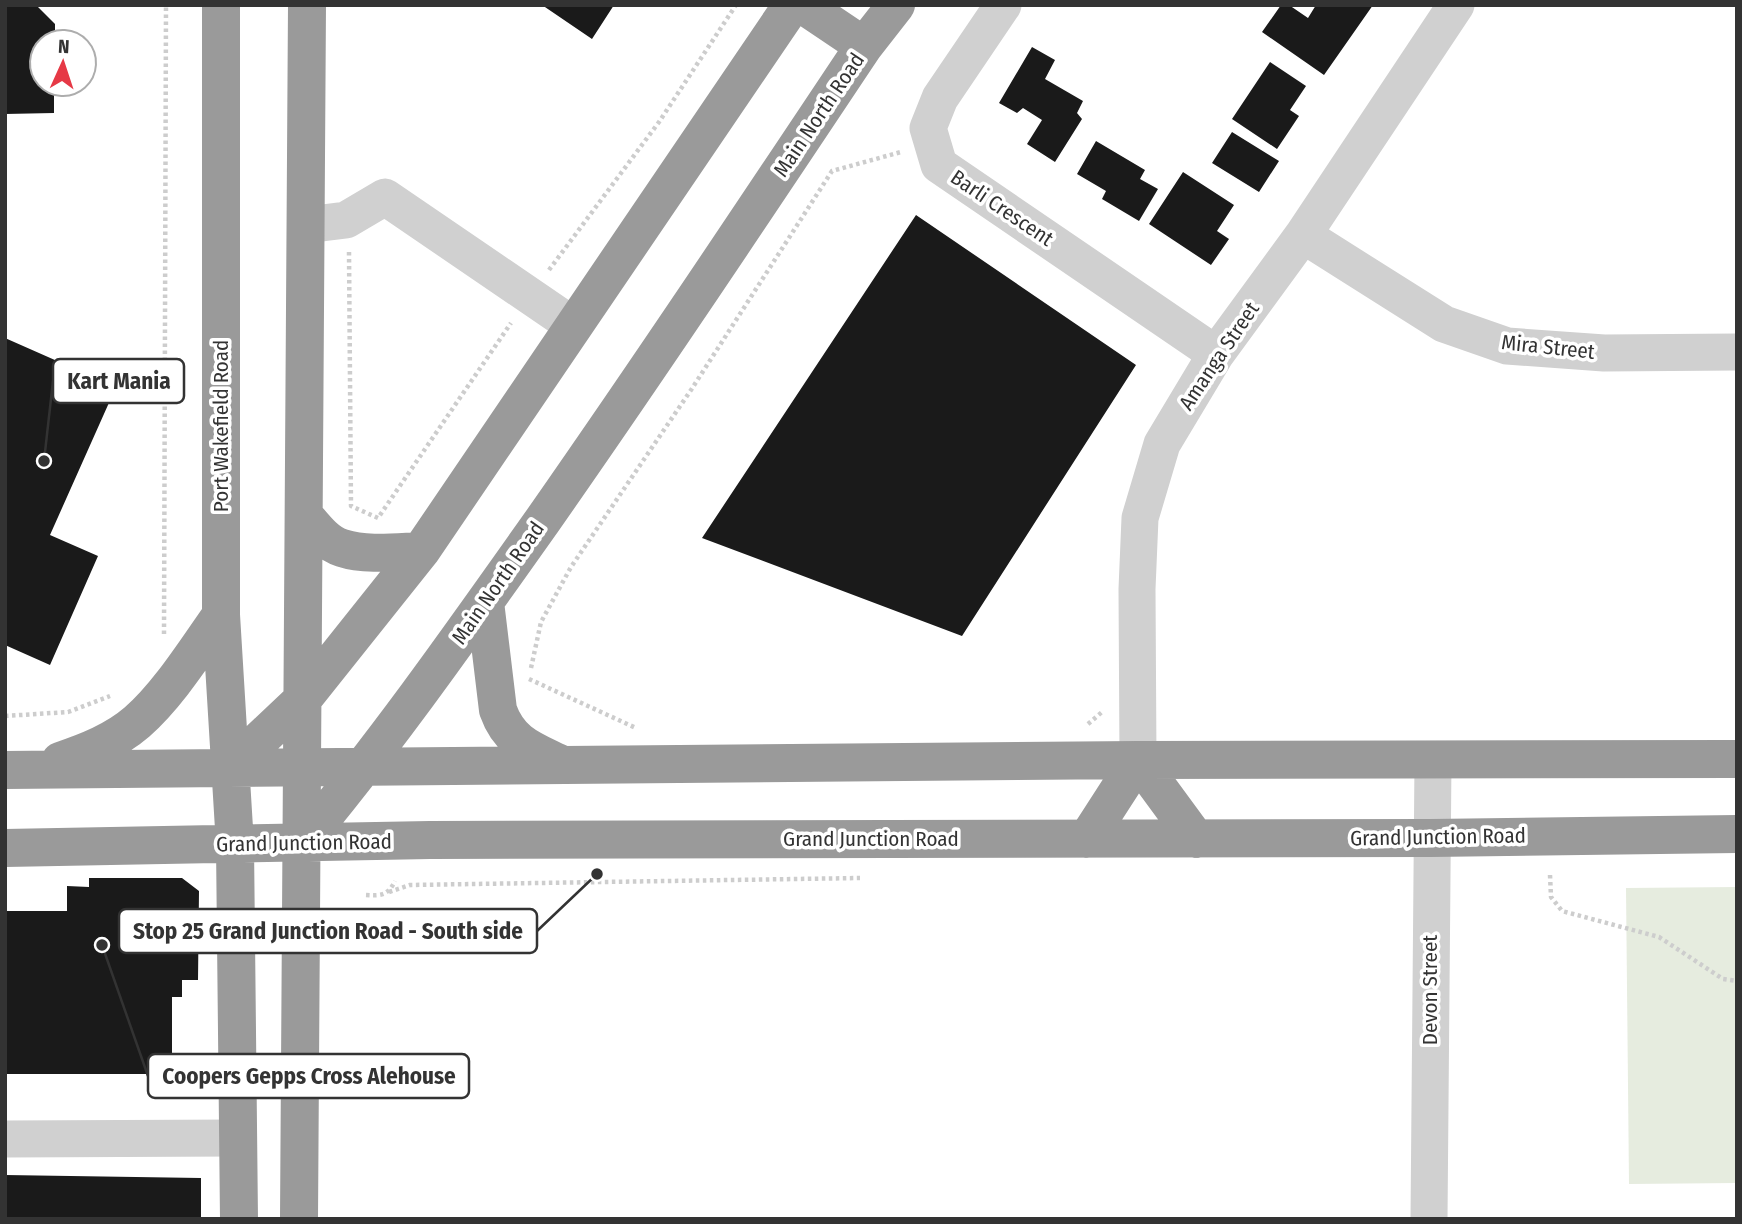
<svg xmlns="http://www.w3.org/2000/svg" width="1742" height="1224" font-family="'Fira Sans Condensed',sans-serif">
<rect width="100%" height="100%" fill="#fff"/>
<!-- green -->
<path fill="#e6ecdf" d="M1737,887V1183L1629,1184L1626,888Z"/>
<!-- building -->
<path fill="#1a1a1a" d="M542,5H614L592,39Z
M1281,5H1289L1308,18L1316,5H1373L1324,75L1262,32Z
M5,7H38L55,24V42H42V84H54V113L5,114Z
M1032,47L1055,60L1045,79L1083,101L1077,113L1082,119L1055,162L1027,144L1042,120L1023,108L1017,113L999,103Z
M1270,62L1306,86L1290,110L1299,116L1277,149L1232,119Z
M1232,132L1279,161L1259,192L1212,163Z
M1096,141L1145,170L1140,179L1158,189L1139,221L1102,199L1106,191L1077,174Z
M1183,172L1234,205L1217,231L1229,239L1211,265L1149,224Z
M916,215L1136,365L962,636L702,538Z
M5,338L116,387L50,535L98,556L50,665L5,645Z
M89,878H182L199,891L198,980H182V997H172V1056H152V1074H5V911H67V886L89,887Z
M5,1175L201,1178V1219H5Z"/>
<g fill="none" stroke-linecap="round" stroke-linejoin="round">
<!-- path -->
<path stroke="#cdcdcd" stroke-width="4.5" stroke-dasharray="3.5 3.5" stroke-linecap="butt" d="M349,252L351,506L378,518L511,323
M549,270L659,122L736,5
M164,634L166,5
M531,668L541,622L571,567L691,390L832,171L901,152
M529,679L636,728
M5,716L68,712L110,696
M1088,724L1102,712
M1550,875L1551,897L1562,911L1659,937L1723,979L1737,981
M389,892L410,885L860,878
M366,895C382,896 388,895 395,881"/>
<!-- minor -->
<path stroke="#d0d0d0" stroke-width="37" d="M1003,5L940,98L928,128L939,165L1216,354
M306,225L346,220L385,197L574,326
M1303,235L1444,324L1507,346L1604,353L1737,352
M1138,760L1137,589L1140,518L1162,444L1216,354L1303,235L1456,5
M5,1139L238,1138
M1429,1219L1433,761"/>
<!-- highway -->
<path stroke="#9a9a9a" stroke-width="38" d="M221,5V615L235,845L239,1219
M803,5L864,46
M304,515C315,528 326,543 342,548C366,556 397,552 421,551
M485,602L498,710C510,744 533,750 563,765
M1138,760L1196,839
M60,761C87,752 115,741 137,722C169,694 196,650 221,615
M230,768L303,699L421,551L792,5
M5,770L1138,760L1737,759
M1087,839L1138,760
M302,843C388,740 465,630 543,520C652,364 758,205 864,46L896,5
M5,848L430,840L1431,838L1737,834
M299,1219L307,5"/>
</g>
<g text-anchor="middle" stroke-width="7" stroke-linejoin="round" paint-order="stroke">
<!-- street labels -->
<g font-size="21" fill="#333" stroke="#fff">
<text transform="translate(819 115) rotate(-56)" y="7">Main North Road</text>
<text transform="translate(1002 208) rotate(34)" y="7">Barli Crescent</text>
<text transform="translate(1548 347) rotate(6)" y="7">Mira Street</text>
<text transform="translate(1219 356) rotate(-56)" y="7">Amanga Street</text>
<text transform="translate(221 426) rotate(-90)" y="7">Port Wakefield Road</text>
<text transform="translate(498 583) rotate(-55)" y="7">Main North Road</text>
<text transform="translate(1438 837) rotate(-1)" y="7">Grand Junction Road</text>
<text x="871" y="846">Grand Junction Road</text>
<text transform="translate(304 843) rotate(-1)" y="7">Grand Junction Road</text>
<text transform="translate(1430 990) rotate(-90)" y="7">Devon Street</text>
</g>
</g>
<!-- callouts -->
<path fill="none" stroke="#333" stroke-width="2.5" d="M44 461L53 381M597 874L537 931M102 945L148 1076"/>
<g fill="#333" stroke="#fff" stroke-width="2.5">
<circle cx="44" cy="461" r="7"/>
<circle cx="597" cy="874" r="7"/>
<circle cx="102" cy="945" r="7"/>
</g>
<g fill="#fff" stroke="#333" stroke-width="2.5">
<rect x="53" y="359" width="131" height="44" rx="7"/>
<rect x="119" y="909" width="418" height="44" rx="7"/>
<rect x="148" y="1054" width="321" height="44" rx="7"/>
</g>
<g font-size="23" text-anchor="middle" font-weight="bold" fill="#333">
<text x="119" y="389">Kart Mania</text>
<text x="328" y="939">Stop 25 Grand Junction Road - South side</text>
<text x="309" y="1084">Coopers Gepps Cross Alehouse</text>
</g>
<!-- border -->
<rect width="1742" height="1224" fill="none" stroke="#333333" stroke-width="14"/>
<!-- north arrow -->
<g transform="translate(63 63) rotate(3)"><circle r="33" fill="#ffffff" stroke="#adadad" stroke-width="2"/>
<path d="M0-5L12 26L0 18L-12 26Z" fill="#e63946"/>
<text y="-10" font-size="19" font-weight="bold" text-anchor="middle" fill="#333333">N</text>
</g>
</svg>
